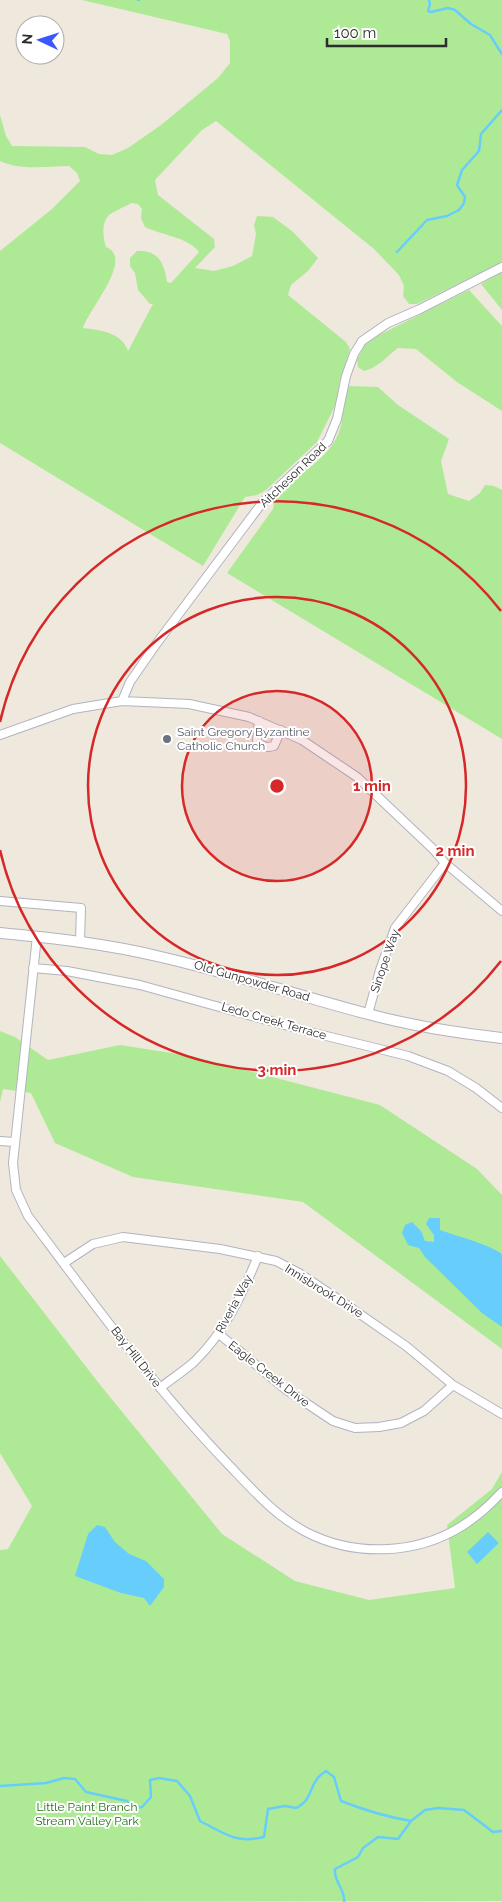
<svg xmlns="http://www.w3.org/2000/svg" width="502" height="1902" font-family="Raleway,sans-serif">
<rect width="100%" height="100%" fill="#efe8dd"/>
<!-- green -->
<path fill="#aeea95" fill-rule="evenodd" d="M82,0H502V262L417,304H409L403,296L404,286L399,275L374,249L216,121L202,130L155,180L158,195L214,239L215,247L195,268L214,271L233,266L252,256L256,234L254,225L257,216L273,217L292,231L318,258L308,271L291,285L288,295L346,342L350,349L339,383L338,400L317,442L266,490L257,495L245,497L203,566L0,443V251L52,209L80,181L77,173L69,166C45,166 22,171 0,161V115L6,136L12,146L85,147L99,154L112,155L128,148L161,125L218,78L230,63V41L227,34ZM131,203L138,204L142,209L141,218L145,227C161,235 188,237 199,252L171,283L167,282C164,263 159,250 137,251L130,258V266L135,273L138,290L150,304H153L128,351C122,333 101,330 83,328C88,310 135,258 106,247C103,238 101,223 109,215C112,212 127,206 131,203Z
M502,271V310L481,284Z
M469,290L502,326V411L457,382L416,349L398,348C387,356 378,368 364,371L358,367L357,360L367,341Z
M349,386L378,387L398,405L449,439L441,461L448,494L469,501L480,493L485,485L494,486L502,490V739L227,573L273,509L275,497C293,476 322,464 336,439C345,422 342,403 349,386Z
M0,1031L15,1037L48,1060L120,1045L191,1056L380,1105L477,1169L502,1195V1349L303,1202L133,1177L55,1143L31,1093L3,1089L0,1102Z
M0,1256L101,1386L222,1534L295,1581L369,1600L455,1588L447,1525L492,1489L502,1472V1901L0,1902V1550L8,1549L32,1506L0,1453Z"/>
<!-- water -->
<path fill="#67cdfa" d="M429,1218H440V1230C459,1237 486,1243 502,1254V1327L482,1313L425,1257L419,1248L408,1245L402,1233L405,1225L412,1222L421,1231L425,1241L434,1242V1235L426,1224Z
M97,1525L105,1527L115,1542L129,1554L146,1561L164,1579V1587L150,1606L144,1598L121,1593L75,1576L88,1534Z
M488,1532L499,1543L477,1564L467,1552Z"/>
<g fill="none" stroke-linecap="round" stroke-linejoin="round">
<!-- stream -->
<path stroke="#67cdfa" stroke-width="2.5" d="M138,0H139
M429,0L430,4L428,11L431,12L448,8L455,10L471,24L490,35L502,54
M397,252L427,220L447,216L459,210L464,203L465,197L457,185L462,170L479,151L481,134L502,110
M0,1786L46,1783L64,1778L75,1779L86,1792L127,1801L133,1808L142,1807L151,1797L150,1780L159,1778L177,1781L190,1796L200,1821C224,1833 235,1844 264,1837L268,1809L285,1806L296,1808C312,1800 308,1791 317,1779C319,1776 323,1773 326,1771L334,1777L341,1801C364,1810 387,1817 411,1821L425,1810L438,1808L464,1810L493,1832L502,1831
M344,1902C346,1890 333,1881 335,1869L358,1857L363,1848L378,1837L398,1839L411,1821"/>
<defs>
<path id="minor" d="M122,701L130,682L157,643L262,503L328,441L337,419L346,376L354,354L362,341L388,323L420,309L502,267
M259,721L257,741C263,747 266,748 274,746L281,730
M0,735L73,709L122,701L189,704L249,717L302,740L357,777L433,849L445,863L502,911
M0,901L81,908L80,941
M37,936L13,1163L16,1190L28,1216C91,1300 154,1387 227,1463C251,1488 275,1516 306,1532C354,1557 416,1555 462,1526C477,1517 490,1505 502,1492
M33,968L67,971L140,985L310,1032L408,1056L448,1071L476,1088L502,1108
M368,1014L380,970L395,928L445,863
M0,1141L14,1142
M64,1263L93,1244L123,1237L220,1249L276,1261L299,1273L341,1301L406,1346L453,1385L502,1414
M219,1334L285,1389L333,1421L355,1428L379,1427L401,1423L424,1411L453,1385
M160,1388C171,1379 184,1371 194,1362C225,1332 242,1295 258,1256"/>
<path id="secondary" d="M0,933C54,938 108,944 161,957C231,973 299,996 368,1014C412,1026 457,1033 502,1038"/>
</defs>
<!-- minor casing -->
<use href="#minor" stroke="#b1b3c1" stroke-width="10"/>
<!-- secondary casing -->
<use href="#secondary" stroke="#b1b3c1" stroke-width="12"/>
<!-- minor -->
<use href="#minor" stroke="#fff" stroke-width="8"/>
<!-- secondary -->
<use href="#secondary" stroke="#fff" stroke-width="10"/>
</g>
<!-- distance rings -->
<circle cx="277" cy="786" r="95" fill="#d62828" fill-opacity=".12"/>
<g fill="none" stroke="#d62828" stroke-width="2.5">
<circle cx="277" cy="786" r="95"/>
<circle cx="277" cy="786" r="189"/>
<path d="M501 961A284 284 0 0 1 0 850M0 722A284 284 0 0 1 501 611"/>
</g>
<!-- markers -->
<circle fill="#6b7280" stroke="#fff" stroke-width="2" cx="167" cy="739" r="5"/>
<g text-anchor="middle" stroke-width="4" stroke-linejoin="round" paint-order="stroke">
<!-- street labels -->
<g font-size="12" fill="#2c2c2c" stroke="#fff">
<text transform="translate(293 475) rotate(-44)" y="4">Aitcheson Road</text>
<text transform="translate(385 961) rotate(-71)" y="4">Sinope Way</text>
<text transform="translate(252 981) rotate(16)" y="4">Old Gunpowder Road</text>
<text transform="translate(274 1021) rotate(16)" y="4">Ledo Creek Terrace</text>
<text transform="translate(324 1291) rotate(32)" y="4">Innisbrook Drive</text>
<text transform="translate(234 1304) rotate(-62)" y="4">Riveria Way</text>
<text transform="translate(136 1357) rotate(52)" y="4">Bay Hill Drive</text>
<text transform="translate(269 1374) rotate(38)" y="4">Eagle Creek Drive</text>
</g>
<!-- worship labels -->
<g font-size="12" fill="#5b616d" stroke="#fff" text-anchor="start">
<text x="177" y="736">Saint Gregory Byzantine<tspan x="177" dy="14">Catholic Church</tspan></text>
</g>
<!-- park labels -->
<g font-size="12" fill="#237214" stroke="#fff">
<text x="87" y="1811">Little Paint Branch<tspan x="87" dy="14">Stream Valley Park</tspan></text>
</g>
</g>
<circle cx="277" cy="786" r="8" fill="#d62828" stroke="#fff" stroke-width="2.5"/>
<g font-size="15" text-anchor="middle" font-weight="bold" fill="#d62828" stroke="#fff" stroke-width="4" stroke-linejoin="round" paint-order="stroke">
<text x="372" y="791">1 min</text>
<text x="455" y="856">2 min</text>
<text x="277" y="1075">3 min</text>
</g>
<!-- north arrow -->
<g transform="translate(40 40) rotate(274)"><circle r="24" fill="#ffffff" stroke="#ababab"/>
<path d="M0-4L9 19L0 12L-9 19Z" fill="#3a57ff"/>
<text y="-8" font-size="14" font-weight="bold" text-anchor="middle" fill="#2c2c2c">N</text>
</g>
<!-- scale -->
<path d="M327 38v8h119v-8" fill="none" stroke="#2c2c2c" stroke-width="2.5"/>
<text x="334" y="38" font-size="15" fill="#2c2c2c" stroke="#ffffff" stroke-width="4" paint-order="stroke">100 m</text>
</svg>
